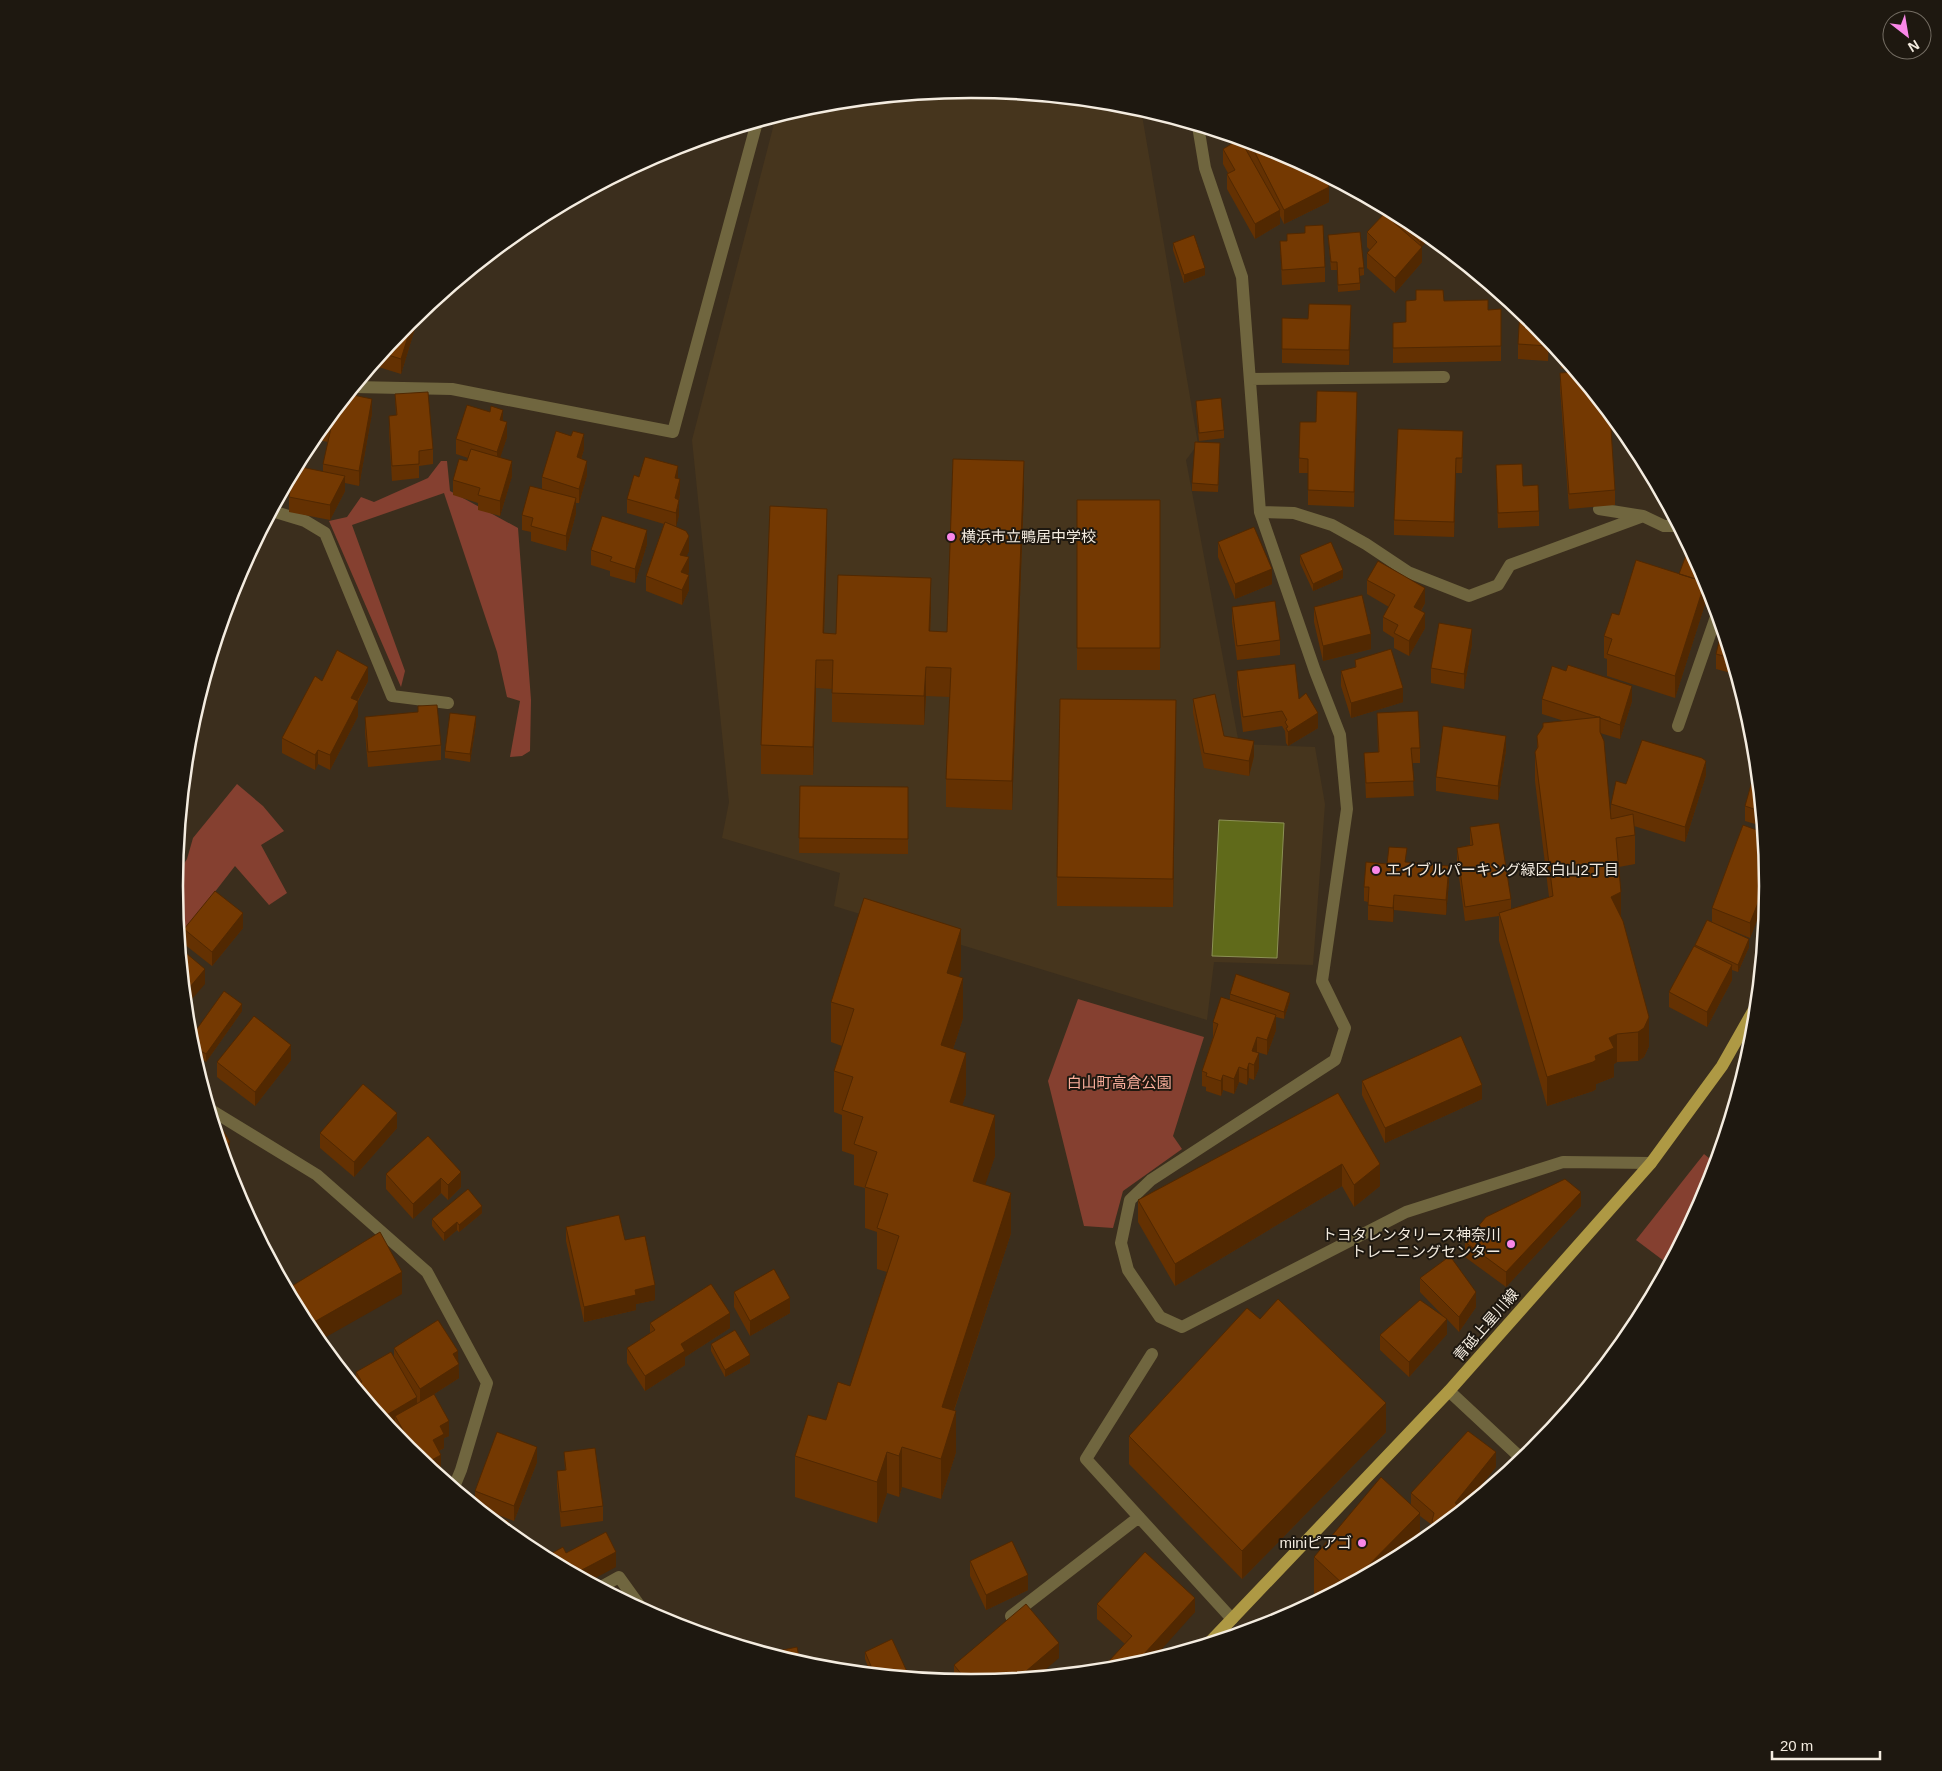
<svg xmlns="http://www.w3.org/2000/svg" width="1942" height="1771" font-family="Helvetica,'Noto Sans JP',sans-serif">
<rect width="100%" height="100%" fill="#3b2e1d"/>
<!-- built -->
<path fill="#46351d" d="M971,89L1127,104L1141,109L1198,444L1186,460L1239,744L1315,747L1325,804L1313,965L1214,962L1207,1020L834,906L840,873L722,838L729,802L692,440L776,116L816,104Z"/>
<!-- green -->
<path fill="#854030" d="M441,461H447L450,491L518,528L531,700L530,751L522,756L510,757L520,701L507,697L497,652L444,493L352,525L405,671L401,687L329,521L347,517L361,497L374,502L428,478Z
M237,784L263,806L284,831L261,845L287,893L269,905L235,866L179,938L174,885L175,877L187,859L193,838Z
M1078,999L1204,1037L1173,1136L1182,1149L1123,1191L1113,1228L1084,1226L1048,1081Z
M1704,1154L1715,1163L1707,1191L1668,1264L1636,1240Z"/>
<!-- water -->
<path fill="#606a1a" stroke="#8c9155" d="M1219,820L1284,823L1277,958L1212,956Z"/>
<g fill="none" stroke-linecap="round" stroke-linejoin="round">
<!-- minor -->
<path stroke="#70663f" stroke-width="12" d="M1198,126L1205,168L1242,277L1260,512L1315,671L1340,735L1347,809L1322,981L1345,1028L1335,1060L1151,1180L1130,1200L1121,1243L1128,1270L1160,1317L1182,1327L1406,1212L1563,1162L1651,1163
M1250,379L1444,377
M354,387L452,389L673,432L757,122
M1599,509L1643,516L1664,526H1678
M272,511L305,521L325,533L392,696L448,703
M1260,512L1294,513L1332,525L1366,544L1408,572L1469,596L1498,585L1510,565L1643,516
M1678,726L1717,614
M211,1110L317,1175L427,1272L487,1383L461,1470L454,1487
M1152,1354L1086,1459L1232,1619
M1449,1391L1522,1459
M601,1587L619,1577L642,1609
M1011,1616L1139,1517"/>
<!-- major -->
<path stroke="#ae9944" stroke-width="12" d="M1210,1642L1449,1391L1651,1163L1722,1066L1756,1006"/>
</g>
<!-- wall -->
<path fill="#643102" d="M1247,141L1276,150L1329,202L1284,224L1280,216V224L1255,239L1227,189V174L1228,173L1223,164V149L1247,152Z
M1366,197L1379,205L1372,209Z
M1391,215L1414,223L1431,237L1421,247L1422,262L1395,293L1367,268V253L1370,250L1367,247V232L1391,220Z
M1305,226L1325,267V282L1282,285L1280,241H1287L1305,233Z
M1328,235L1364,268V275L1360,276V290L1338,292L1337,270H1331Z
M1173,243L1205,275L1184,283L1173,250Z
M1416,300L1444,301L1488,310L1501,309V361L1393,363V323L1406,322Z
M420,312L401,374L372,365L408,322Z
M1282,318L1351,320L1349,365L1282,363Z
M1535,322L1549,340L1548,361L1518,359V344Z
M1562,355L1574,370L1561,368Z
M1560,373L1615,490V505L1569,509L1560,388Z
M348,394L372,413L359,486L345,483V491L330,520L289,512V497L323,471V464L328,442L318,440V431Z
M395,394L433,449V464L419,466V478L392,481L389,431V416L396,415Z
M1196,401L1224,430V438L1199,441L1196,409Z
M1357,407L1354,507L1308,505V473H1299V458L1316,422Z
M503,421L507,437L500,457L512,476L500,516L478,510V503L453,495V480L467,461L468,458L456,454V439Z
M1463,446L1462,473H1456L1454,537L1394,535V520Z
M584,449L581,459L587,475L579,503H576V513L566,551L531,541V532L522,530V515L542,489V477Z
M1220,451L1218,492L1192,491V483Z
M1496,465L1523,486L1539,511V526L1498,528Z
M639,477L678,479L680,494L679,500V515L676,526L689,551L686,556L689,572L687,574L689,590L682,605L646,591V576L664,524L627,513V499Z
M1024,490L1012,810L946,807V779L950,697L926,696L924,725L832,722V689L816,688L813,775L761,774V745L827,537L824,633L836,634L931,607L930,632H947Z
M1077,500H1160V670H1077Z
M1218,542L1272,584L1235,599L1218,557Z
M647,544L635,583L610,576V571L591,565V550Z
M1300,555L1343,578L1313,591L1300,563Z
M1679,574L1707,581L1709,587L1706,595H1705V604L1675,698L1607,676V659L1604,658V636L1619,615Z
M1367,580L1425,603L1421,611L1425,628L1409,656L1394,648V638L1383,631V617L1389,607L1367,594Z
M1232,607L1280,640V655L1237,660L1232,622Z
M1314,607L1371,649L1323,661L1314,622Z
M1722,629L1735,674L1716,669V654Z
M1472,644L1464,689L1431,683V668Z
M1355,660L1403,702L1351,718L1341,686V671L1355,667Z
M1237,671L1299,699L1318,728L1288,746L1286,743L1285,731L1282,726L1243,732L1237,686Z
M322,681H368L358,701V716L330,770L318,764L315,770L282,753V738Z
M1193,699L1224,736L1254,756L1249,776L1204,768L1193,713Z
M1542,699L1632,701L1620,739L1600,733L1611,815V804L1626,784L1706,775L1685,842L1634,826L1635,835V864L1619,867L1621,917L1649,1046L1644,1057L1638,1061L1617,1062L1614,1064V1077L1596,1084V1089L1593,1091L1547,1106L1499,941V916L1465,921L1457,862V848L1470,845V827L1511,899V909L1549,897L1535,781V752L1537,748V736L1564,721L1542,714Z
M418,706L441,745V760L368,767L365,732V717L418,712Z
M1377,713L1420,748V763H1412L1414,796L1366,798L1364,753L1378,752Z
M476,724L470,762L445,758V751Z
M1176,729L1173,907L1057,906V877Z
M1506,750L1498,800L1436,791V777Z
M1756,767L1762,826L1745,821V806Z
M800,786L908,787V854L799,853Z
M1407,862L1449,881L1446,915L1394,910L1393,922L1368,920V902L1364,901V887L1387,864Z
M1768,886L1767,895L1750,938L1721,926L1749,947L1738,972L1732,970V980L1707,1027L1669,1007V992L1695,945L1712,922V908Z
M243,928L212,966L184,944V929Z
M961,969L958,977L963,1018L953,1049L966,1094L962,1105L995,1156L985,1184L1011,1233L954,1411L956,1452L941,1499L902,1487L899,1497L887,1493L877,1523L795,1497V1456L826,1420L850,1386L887,1272L877,1269V1232L865,1228V1188L854,1185V1155L842,1151V1115L834,1112V1071L842,1046L831,1042V1002Z
M1230,994L1290,1000L1284,1019L1276,1017V1030L1267,1055L1257,1052L1259,1068L1254,1080L1249,1078L1247,1085L1239,1082L1234,1094L1223,1090L1221,1096L1206,1091V1087L1202,1086V1071L1213,1037V1022L1230,999Z
M242,1011L206,1062L193,1053L189,1040Z
M291,1060L255,1106L217,1077V1062Z
M1362,1081L1482,1099L1385,1143L1362,1095Z
M1338,1093L1380,1186L1354,1207L1342,1186L1175,1286L1138,1222V1200Z
M397,1128L354,1177L320,1148V1133Z
M428,1136L461,1187L448,1200L441,1193L413,1219L386,1189V1174Z
M1581,1206L1506,1287L1465,1257V1242Z
M482,1213L459,1232L457,1230L444,1241L432,1226V1219Z
M566,1227L625,1240L655,1300L636,1304V1310L584,1322L566,1241Z
M1420,1278L1476,1307L1459,1332L1447,1319V1334L1409,1377L1380,1350V1335L1446,1319L1420,1292Z
M734,1292L790,1313L750,1336L734,1307Z
M1260,1319L1386,1432L1242,1579L1129,1464V1436Z
M650,1323L730,1328L685,1357V1365L645,1391L627,1363V1348L650,1334Z
M711,1344L750,1363L725,1377L711,1351Z
M394,1348L458,1362L459,1378L434,1394L449,1436L444,1438V1448L439,1451L441,1470L436,1472L407,1449L401,1441L395,1430V1424L390,1428L356,1386V1372L394,1357Z
M564,1452L603,1506V1521L561,1527L557,1486V1471L565,1470Z
M537,1462L514,1521L478,1507L475,1504V1491Z
M1496,1467L1464,1506L1432,1533V1525L1420,1516V1542L1413,1548L1317,1600L1314,1598V1557L1411,1504V1493Z
M970,1561L1028,1590L986,1610L970,1576Z
M1097,1604L1195,1612L1126,1667L1109,1669V1661L1125,1644L1097,1619Z
M865,1652L909,1676L870,1672L865,1659Z
M1059,1658L971,1682L955,1681L954,1680V1665Z"/>
<!-- shaded-wall -->
<path fill="#512801" d="M1329,187V202L1284,224V210Z
M1372,201L1379,205L1372,209Z
M1280,210V224L1255,239V224Z
M1427,234L1431,237L1420,249V242Z
M1422,247V262L1395,293V278Z
M1205,268V275L1184,283V275Z
M1351,305V320L1349,365V350Z
M420,312L401,374V359L414,317Z
M1357,392V407L1354,507V492Z
M372,399V413L359,486V471Z
M503,410V424L500,420Z
M507,422V437L497,467V452Z
M584,434V449L577,472V457Z
M1456,458V473L1454,537V522Z
M512,461V476L500,516V501Z
M587,461V475L579,503V489Z
M1024,461V490L1012,810V781Z
M678,466V481L675,478Z
M345,476V491L330,520V505Z
M680,479V494L675,513V498Z
M576,498V513L566,551V536Z
M679,500V515L676,527V513Z
M827,509V537L823,662V633Z
M647,530V544L635,583V569Z
M689,536V551L680,570V555Z
M689,557V572L681,587V572Z
M1272,569V584L1235,599V584Z
M1343,570V578L1313,591V584Z
M689,575V590L682,605V590Z
M931,578V607L929,660V631Z
M1705,582V604L1675,698V676Z
M1708,583L1709,587L1706,595V587Z
M1425,588V603L1414,622V607Z
M1425,613V628L1409,656V641Z
M1472,629V644L1464,689V674Z
M1371,634V649L1323,661V646Z
M816,660V688L813,775V747Z
M368,667V681L351,712V698Z
M926,667V696L924,725V696Z
M1632,686V701L1620,739V725Z
M1403,688V702L1351,718V703Z
M1176,700V729L1173,907V879Z
M358,701V716L330,770V755Z
M1318,713V728L1288,746V732Z
M476,716V724L470,762V754Z
M1506,736V750L1498,800V786Z
M1254,741V756L1249,776V761Z
M318,750V764L315,770V755Z
M1706,761V775L1685,842V827Z
M1449,866V881L1446,915V900Z
M1767,880L1768,886L1767,895L1750,938V923Z
M1621,892V921L1611,897Z
M1394,895V910L1393,922V908Z
M243,913V928L212,966V952Z
M961,929V969L947,1013V973Z
M1749,939V947L1738,972V965Z
M1732,965V980L1707,1027V1012Z
M205,969V984L186,1006L185,993Z
M963,978V1018L941,1086V1045Z
M1290,993V1000L1284,1019V1012Z
M242,1004V1011L206,1062V1054Z
M1276,1015V1030L1267,1055V1040Z
M1649,1017V1046L1644,1057L1638,1061V1032Z
M1617,1034V1062L1614,1064V1077L1596,1084V1089L1593,1091L1547,1106V1077L1595,1056L1609,1038Z
M1257,1037V1052L1252,1066V1051Z
M291,1045V1060L255,1106V1092Z
M966,1053V1094L950,1142V1102Z
M1259,1053V1068L1254,1080V1065Z
M1249,1063V1078L1247,1085V1070Z
M1239,1067V1082L1234,1094V1079Z
M1223,1075V1090L1221,1096V1081Z
M1482,1085V1099L1385,1143V1128Z
M397,1113V1128L354,1177V1162Z
M995,1115V1156L973,1221V1181Z
M230,1142V1157L226,1160L222,1147Z
M1342,1164V1186L1175,1286V1264Z
M1380,1164V1186L1354,1207V1185Z
M461,1172V1187L448,1200V1185Z
M441,1178V1193L413,1219V1204Z
M1581,1192V1206L1506,1287V1272Z
M1011,1193V1233L942,1447V1407Z
M482,1206V1213L459,1232V1225Z
M457,1222V1230L444,1241V1233Z
M402,1272V1294L319,1341L308,1328L307,1326Z
M655,1285V1300L636,1304V1310L584,1322V1307L635,1290Z
M1476,1292V1307L1459,1332V1317Z
M790,1298V1313L750,1336V1321Z
M730,1313V1328L685,1357V1365L645,1391V1376L681,1344Z
M1447,1319V1334L1409,1377V1362Z
M458,1351L459,1378L420,1403V1389L453,1354Z
M750,1355V1363L725,1377V1370Z
M417,1397V1412L395,1416V1424L390,1428L383,1418V1417Z
M1386,1403V1432L1242,1579V1551Z
M956,1411V1452L941,1499V1459Z
M449,1421V1436L444,1438V1448L433,1454V1440L440,1426Z
M537,1447V1462L514,1521V1506Z
M902,1447V1487L899,1497V1456Z
M421,1449V1460L416,1456V1453Z
M887,1452V1493L877,1523V1482Z
M1496,1452V1467L1464,1506L1455,1514V1503Z
M441,1455V1470L436,1472L428,1466V1462Z
M1420,1513V1542L1413,1548L1355,1579Z
M616,1552V1567L590,1581L576,1573Z
M1028,1575V1590L986,1610V1595Z
M1195,1598V1612L1153,1659L1134,1665Z
M1059,1643V1658L1038,1676L1018,1678Z"/>
<!-- building -->
<path fill="#743902" stroke="#512801" d="M1240,139L1280,210L1255,224L1227,174L1235,170L1223,149Z
M1249,141L1276,150L1323,174L1329,187L1284,210Z
M1393,212L1414,223L1427,234L1420,242L1391,215Z
M1384,214L1422,247L1395,278L1367,253L1377,242L1367,232Z
M1323,225L1325,267L1282,270L1280,241H1287V234L1305,233V226Z
M1360,232L1364,268H1359L1360,283L1338,285L1337,262H1331L1328,235Z
M1194,235L1205,268L1184,275L1173,243Z
M1416,290H1443L1444,301L1488,300V310L1501,309V346L1393,348V323L1406,322V301L1416,300Z
M1309,304L1351,305L1349,350L1282,349V318L1308,319Z
M1520,310L1535,322L1549,339L1548,346L1518,344Z
M414,317L401,359L382,353L408,322Z
M1562,355L1567,362L1561,361Z
M1576,372L1610,414L1615,490L1569,494L1560,373Z
M1317,391L1357,392L1354,492L1308,490V459L1299,458L1300,422H1316Z
M428,392L433,449L419,451V464L392,466L389,416L397,415L395,394Z
M348,394L372,399L359,471L323,464L331,428L322,426Z
M1221,398L1224,430L1199,433L1196,401Z
M467,405L490,412L491,406L503,410L500,420L507,422L497,452L456,439Z
M1398,429L1463,431L1462,458H1456L1454,522L1394,520Z
M556,431L571,436L573,431L584,434L577,457L587,461L579,489L542,477Z
M1195,442L1220,443L1218,485L1192,483Z
M471,449L512,461L500,501L478,495L480,488L453,480L459,459L467,461Z
M645,457L678,466L675,478L680,479L675,498L679,500L676,513L627,499L634,475L639,477Z
M953,459L1024,461L1012,781L946,779L951,668L926,667L924,696L832,693L833,660H816L813,747L761,745L770,506L827,509L823,633L836,634L838,575L931,578L929,631L947,632Z
M1522,464L1523,486L1538,485L1539,511L1498,513L1496,465Z
M296,466L345,476L330,505L289,497L294,470Z
M530,486L576,498L566,536L531,526L533,518L522,515Z
M1077,500H1160V648H1077Z
M602,516L647,530L635,569L610,561L612,557L591,550Z
M665,522L686,531L689,536L680,555L689,557L681,572L689,575L682,590L646,576Z
M1254,527L1272,569L1235,584L1218,542Z
M1331,542L1343,570L1313,584L1300,555Z
M1689,547L1707,581L1708,583L1706,587L1705,582L1679,574Z
M1636,560L1705,582L1675,676L1607,654L1612,639L1604,636L1612,613L1619,615Z
M1378,561L1425,588L1414,607L1425,613L1409,641L1394,633L1398,625L1383,617L1395,595L1367,580Z
M1362,595L1371,634L1323,646L1314,607Z
M1275,601L1280,640L1237,646L1232,607Z
M1439,623L1472,629L1464,674L1431,668Z
M1722,629L1731,658L1716,654Z
M1391,649L1403,688L1351,703L1341,671L1356,667L1355,660Z
M337,650L368,667L351,698L358,701L330,755L318,750L315,755L282,738L315,676L322,681Z
M1295,664L1299,699L1306,693L1318,713L1288,732L1286,728L1288,727L1285,722L1287,720L1282,711L1243,717L1237,671Z
M1568,665L1632,686L1620,725L1600,718V717H1598L1542,699L1552,666L1566,671Z
M1215,694L1224,736L1254,741L1249,761L1204,753L1193,699Z
M1060,699L1176,700L1173,879L1057,877Z
M437,705L441,745L368,752L365,717L418,712V706Z
M1418,711L1420,748H1411L1414,781L1366,783L1364,753L1379,752L1377,713Z
M450,713L476,716L470,754L445,751Z
M1600,717V732L1604,741L1611,819L1633,814L1635,835L1616,838L1621,892L1611,897L1623,921L1649,1017L1644,1028L1638,1032L1617,1034L1609,1038L1614,1048L1595,1056L1596,1060L1593,1062L1547,1077L1499,913L1553,896L1535,752L1538,747L1537,736L1543,727V723Z
M1443,726L1506,736L1498,786L1436,777Z
M1642,740L1702,758L1706,761L1685,827L1611,804L1616,781L1626,784Z
M1756,767L1760,811L1745,806Z
M800,786L908,787V839L799,838Z
M1499,823L1511,899L1465,907L1457,848L1473,845L1470,827Z
M1743,825L1762,832L1767,880L1750,923L1712,908Z
M1389,847L1407,848L1405,862L1449,866L1446,900L1394,895L1393,908L1368,905L1369,887H1364L1366,862L1387,864Z
M215,891L243,913L212,952L184,929Z
M864,898L961,929L947,973L963,978L941,1045L966,1053L950,1102L995,1115L973,1181L1011,1193L942,1407L956,1411L941,1459L902,1447L899,1456L887,1452L877,1482L795,1456L808,1415L826,1420L838,1382L850,1386L899,1236L877,1228L888,1194L865,1187L877,1152L854,1144L863,1117L842,1110L853,1077L834,1071L854,1009L831,1002Z
M1707,920L1749,939L1738,965L1695,945Z
M1694,946L1732,965L1707,1012L1669,992Z
M180,948L205,969L185,993V992Z
M1236,974L1290,993L1284,1012L1230,994Z
M224,991L242,1004L206,1054L190,1044L189,1040Z
M1221,997L1276,1015L1267,1040L1257,1037L1252,1051L1259,1053L1254,1065L1249,1063L1247,1070L1239,1067L1234,1079L1223,1075L1221,1081L1206,1076L1207,1073L1202,1071L1218,1024L1213,1022Z
M254,1016L291,1045L255,1092L217,1062Z
M1461,1036L1482,1085L1385,1128L1362,1081Z
M363,1084L397,1113L354,1162L320,1133Z
M1338,1093L1380,1164L1354,1185L1342,1164L1175,1264L1138,1200Z
M213,1114L230,1142L222,1147L212,1115Z
M428,1136L461,1172L448,1185L441,1178L413,1204L386,1174Z
M1565,1179L1581,1192L1506,1272L1465,1242L1486,1217Z
M468,1189L482,1206L459,1225L457,1222L444,1233L432,1219Z
M619,1215L625,1240L645,1236L655,1285L635,1290L636,1295L584,1307L566,1227Z
M380,1232L402,1272L307,1326L287,1289Z
M1450,1256L1476,1292L1459,1317L1420,1278Z
M774,1269L790,1298L750,1321L734,1292Z
M711,1284L730,1313L681,1344L685,1351L645,1376L627,1348L655,1330L650,1323Z
M1278,1299L1386,1403L1242,1551L1129,1436L1247,1308L1260,1319Z
M1420,1300L1447,1319L1409,1362L1380,1335Z
M438,1320L458,1351L453,1354L459,1364L420,1389L394,1348Z
M735,1330L750,1355L725,1370L711,1344Z
M391,1352L417,1397L383,1417L377,1408L375,1410L356,1386L362,1382L356,1372Z
M434,1394L449,1421L440,1426L444,1434L433,1440L441,1455L428,1462L421,1449L416,1453L395,1416Z
M1468,1431L1496,1452L1455,1503L1461,1509L1438,1528L1432,1521L1434,1513L1411,1493Z
M497,1432L537,1447L514,1506L475,1491Z
M595,1448L603,1506L561,1512L557,1471L566,1470L564,1452Z
M1381,1477L1420,1513L1355,1579L1344,1585L1314,1557Z
M507,1520L516,1538L499,1524Z
M606,1532L616,1552L576,1573L549,1559L547,1556L563,1547L566,1553Z
M1012,1541L1028,1575L986,1595L970,1561Z
M1145,1552L1195,1598L1134,1665L1126,1667L1116,1668L1109,1661L1132,1636L1097,1604Z
M622,1595L625,1600L619,1597Z
M1026,1604L1059,1643L1018,1678L968,1682L954,1665Z
M892,1639L909,1676L874,1673L865,1652Z
M797,1647L800,1662L774,1654L773,1652Z"/>
<!-- markers -->
<g fill="#f987e8" stroke="#1e1810" stroke-width="2">
<circle cx="951" cy="537" r="5"/>
<circle cx="1376" cy="870" r="5"/>
<circle cx="1511" cy="1244" r="5"/>
<circle cx="1362" cy="1543" r="5"/>
</g>
<g text-anchor="middle" stroke-width="4" stroke-linejoin="round" paint-order="stroke">
<!-- poi labels -->
<g font-size="15" fill="#f4ece0" stroke="#1e1810" text-anchor="start">
<text x="961" y="542">横浜市立鴨居中学校</text>
<text x="1386" y="875">エイブルパーキング緑区白山2丁目</text>
<text x="1501" y="1240" text-anchor="end">トヨタレンタリース神奈川<tspan x="1501" dy="17">トレーニングセンター</tspan></text>
<text x="1352" y="1548" text-anchor="end">miniピアゴ</text>
</g>
<!-- park labels -->
<g font-size="15" fill="#faae9b" stroke="#1e1810">
<text x="1119" y="1088">白山町高倉公園</text>
</g>
<!-- street labels -->
<g font-size="15" fill="#f4ece0" stroke="#1e1810">
<text transform="translate(1486 1325) rotate(-49)" y="5">青砥上星川線</text>
</g>
</g>
<!-- crop -->
<path d="M0 0H1942V1771H0ZM183 886a788 788 0 1 1 1576 0a788 788 0 1 1-1576 0Z" fill="#1e1810" fill-rule="evenodd"/>
<path fill="none" stroke="#f4ece0" stroke-width="2.5" d="M183 886a788 788 0 1 1 1576 0a788 788 0 1 1-1576 0Z"/>
<!-- north arrow -->
<g transform="translate(1907 35) rotate(149)"><circle r="24" fill="#1e1810" stroke="#746d63"/>
<path d="M0-4L9 19L0 12L-9 19Z" fill="#f987e8"/>
<text y="-8" font-size="14" font-weight="bold" text-anchor="middle" fill="#f4ece0">N</text>
</g>
<!-- scale -->
<path d="M1772 1751v8h108v-8" fill="none" stroke="#f4ece0" stroke-width="2.5"/>
<text x="1780" y="1751" font-size="15" fill="#f4ece0" stroke="#1e1810" stroke-width="4" paint-order="stroke">20 m</text>
</svg>
